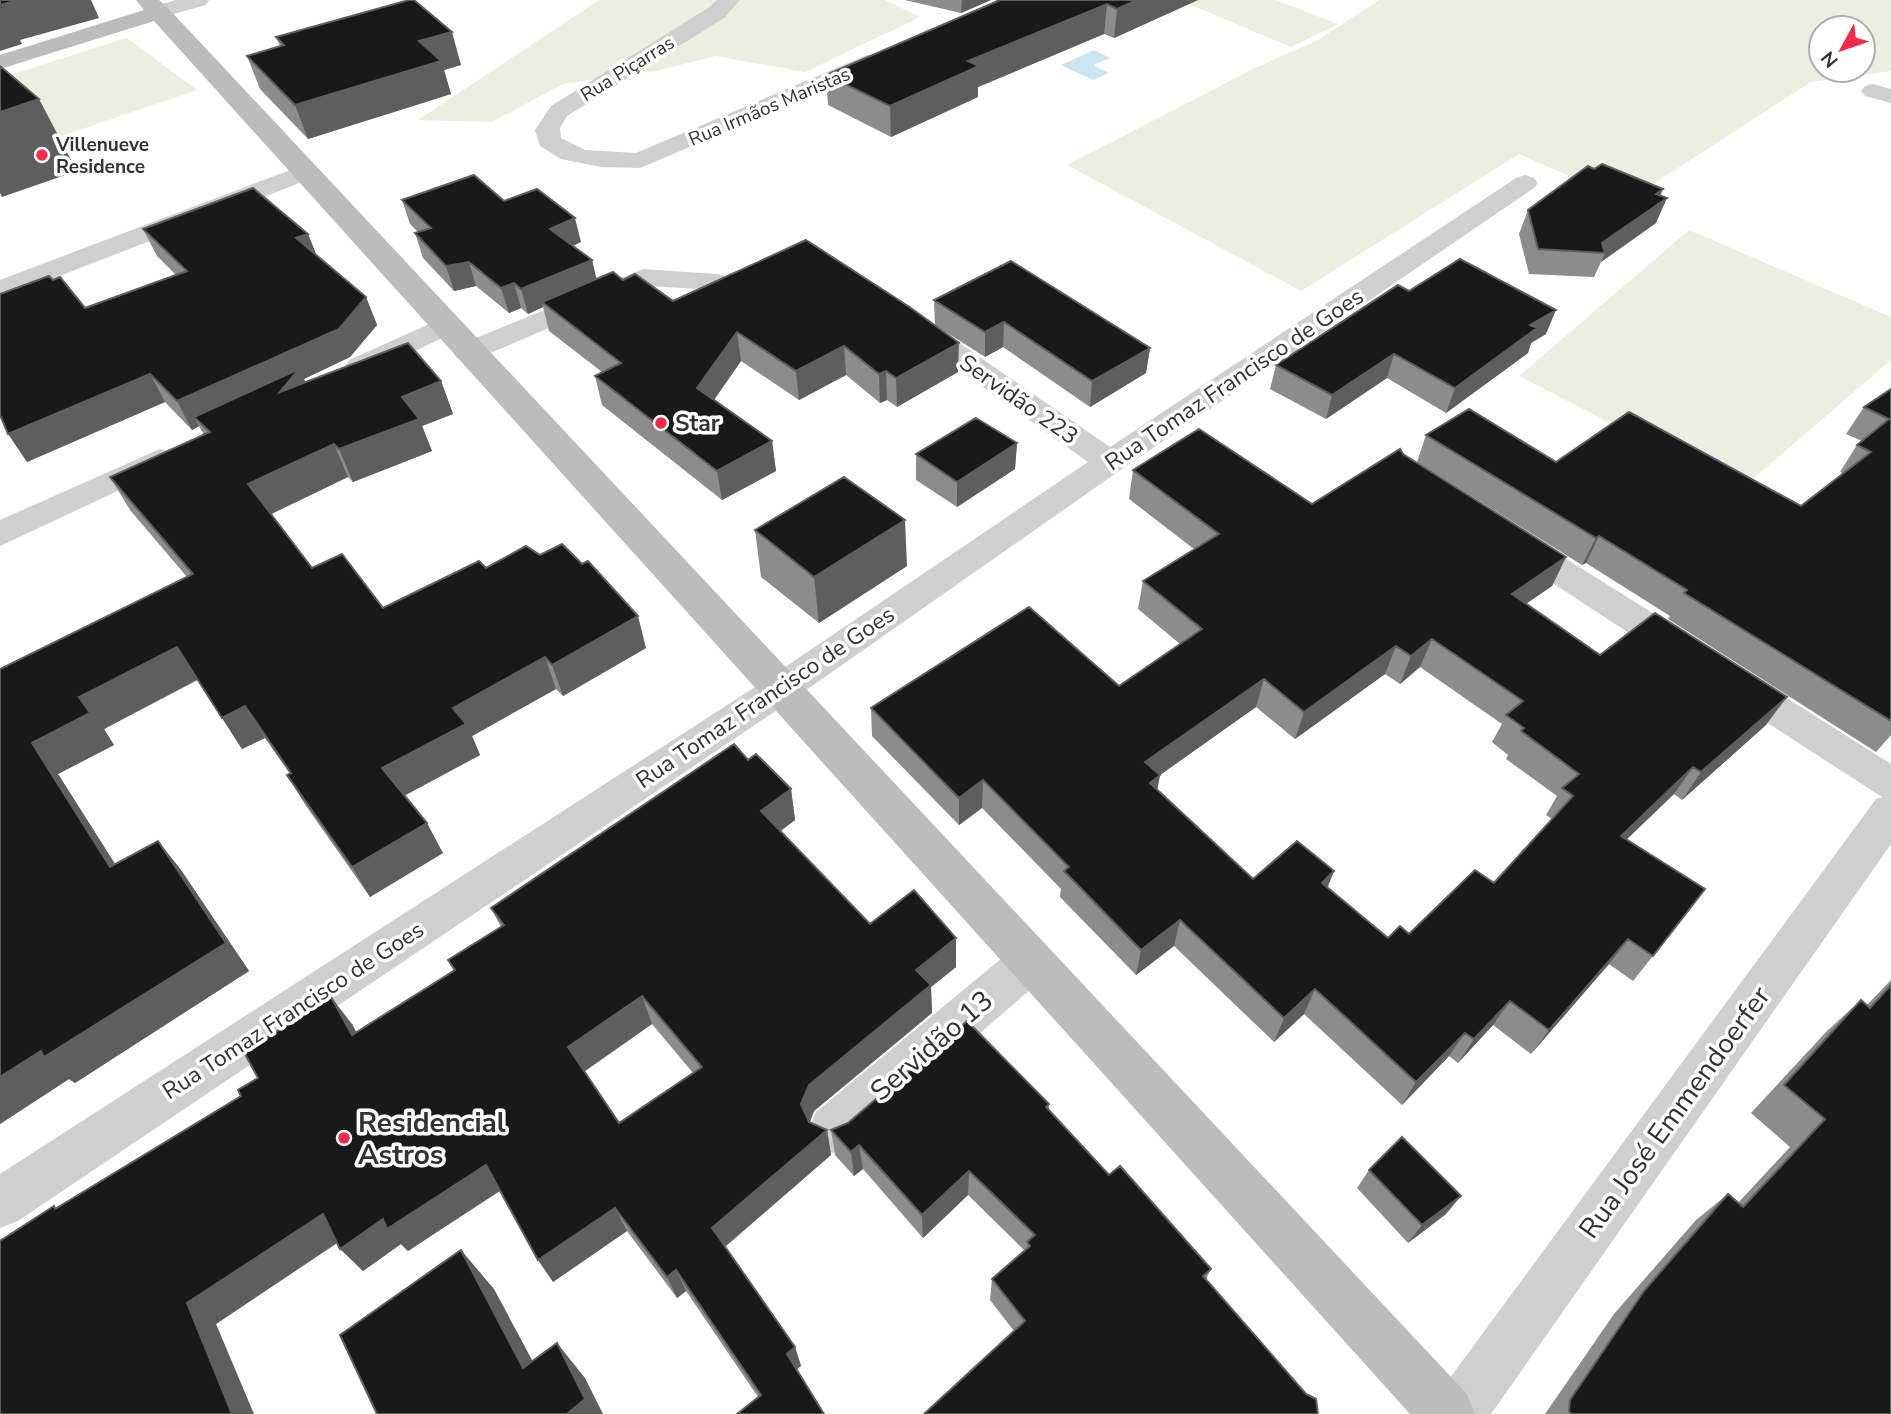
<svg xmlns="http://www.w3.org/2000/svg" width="1891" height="1414" font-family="'Nunito Sans',sans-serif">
<rect width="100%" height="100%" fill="#fff"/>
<!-- green -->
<path fill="#eaefe0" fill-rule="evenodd" d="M599,0H885L920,17L805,72L716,56L655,71L563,84L492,122L418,120Z
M1197,0H1275L1338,24L1291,47L1189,4Z
M1379,0H1891V71L1811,82L1650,186L1574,178L1519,154L1301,291L1067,165L1255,68L1318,40ZM1821,28H1863V70H1821Z
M127,38L197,90L0,157V78Z
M1689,230L1891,317V360L1740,490L1519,376Z"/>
<!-- water -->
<path fill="#cbe5f0" d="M1094,50L1110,58L1093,65L1109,73L1093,80L1061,65Z"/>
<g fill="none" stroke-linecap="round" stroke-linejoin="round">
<!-- minor -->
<path fill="#cfcfcf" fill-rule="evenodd" d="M176,0H209L206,5L159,18L148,12L151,7Z
M717,0H740L724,18L567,116L560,128L561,138L585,150L636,153L867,55H883L886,60L883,65L640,168L601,167L561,159L540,146L535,130L551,106L708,8Z
M1873,84L1891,89V103L1865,96L1861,91L1865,86Z
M306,164L315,167L319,172L315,177L0,299V280Z
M1525,175L1534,178L1538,183L1534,188L1122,469L792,700L18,1221L0,1228V1174L766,680L1088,462L919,341L914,335L919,329L929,326L939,329L1110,447L1516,178Z
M643,269L716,274L726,276L730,282L726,288L716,290L647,286L479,358L468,361L457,358L453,352L457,346Z
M445,317L455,320L460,326L455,332L371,372L360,375L349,372L345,366L349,360Z
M160,449L171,452L176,459L171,466L0,546V520Z
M1516,531L1528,535L1699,642L1705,652L1699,662L1686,666L1673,662L1504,551L1499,543L1504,535Z
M1734,669L1747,673L1891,764V844L1491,1414H1430L1438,1394L1876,799L1882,797L1721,693L1715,683L1721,673Z
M1030,942L1046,948L1052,962L1046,976L850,1146L833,1153L816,1146L809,1129L816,1112L1014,948Z"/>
<!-- secondary -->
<path fill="#bcbcbc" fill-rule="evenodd" d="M136,0H159L167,7L1467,1394L1475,1414H1410L154,21L0,69V55L144,10Z"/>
</g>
<!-- wall -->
<path fill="#8c8c8c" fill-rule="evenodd" d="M905,0H991L961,13Z
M996,0H1198L1114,38L1104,34L978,87V97L891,137L828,105L826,75L996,2Z
M276,37L461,65L444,70L451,94L308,139L260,89L247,56L280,46Z
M1660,196L1656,223L1601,262L1594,277L1529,274L1519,234L1528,210Z
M402,200L504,201L581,242L573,246L592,260L596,279L623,280L673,301L958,372L897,407L887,400L880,403L846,375L799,400L741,361L714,400L772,441L776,471L722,500L602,405L595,376L602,372L549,331L543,307L528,314L521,308L509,313L476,286L454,291L423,258L415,233L418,232L410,224Z
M143,229L308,234L316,255L366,297L377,325L350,357L304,379L305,382L441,381L453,414L422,426L432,451L353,482L348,477L271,514L312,568L383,608L486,568L646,648L563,696L556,689L472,736L480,755L404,796L443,853L370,897L306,806L287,775L290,774L265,738L242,749L198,680L104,729L114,745L58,774L115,864L158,841L181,870L249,971L75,1083L69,1079L0,1124V669L187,577L130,510L110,477L204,435L199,426L192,430L165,402L27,462L85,308L176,275L157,256Z
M1409,291L1546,334L1531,343L1528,353L1446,413L1387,378L1326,419L1270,389L1276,365Z
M934,300L1150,348L1146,373L1090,407L1003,347L985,357L935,325Z
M1891,389V735L1876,752L1668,619L1670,616L1586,563L1582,565L1417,462L1426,435L1556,462L1801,506L1843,473L1840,472L1857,445L1862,441L1846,434L1864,407Z
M1017,443L1015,469L957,507L916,480V454Z
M1403,454L1566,557L1552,586L1526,604L1600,655L1766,725L1682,800L1674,794L1626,840L1653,956L1633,981L1609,964L1531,1054L1493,1025L1458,1063L1449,1056L1402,1105L1304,1014L1274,1042L1174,946L1136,975L1060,897L1061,889L982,808L959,825L872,736L871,708L1119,686L1180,644L1138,609L1143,581L1194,549L1129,499L1133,470L1312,504ZM1420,667L1502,724L1492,742L1508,755L1506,759L1557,796L1546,815L1552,819L1494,883L1409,934L1388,938L1327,888L1253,879L1157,790L1160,775L1256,707L1295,739L1385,674L1400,684Z
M755,530L907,566L819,623L761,577Z
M748,760L791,789L795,820L781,831L870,924L956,938V967L931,987L932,1013L814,1111L809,1122L827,1130L831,1155L725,1247L795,1347L801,1366L758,1397L686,1291L677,1298L627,1231L553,1282L500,1190L408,1251L401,1244L363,1271L337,1243L216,1324L57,1208L241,1096L352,1024L356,1032L454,971L448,960L501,927L491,908ZM652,1024L693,1073L619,1123L584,1071Z
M1891,980V1414H1545L1614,1314L1696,1220L1728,1194L1738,1203L1790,1147L1751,1113L1827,1031L1861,1000L1867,1005Z
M1049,1104V1110L1109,1175L1211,1269L1206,1279L1014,1331L990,1300L992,1279L1025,1251L968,1195L923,1238L863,1169L854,1176L835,1155L831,1130Z
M1369,1170L1446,1214L1408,1243L1357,1188Z"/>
<!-- shaded-wall -->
<path fill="#5e5e5e" d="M18,0H91L99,18L20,40L22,44L0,51V5Z
M962,0H991L961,13Z
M1137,0H1198L1114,38L1117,9Z
M1107,4L1104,34L978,87V97L891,137L890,106L968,61Z
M452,32L461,65L444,70L451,94L308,139L295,105L419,41Z
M39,99L77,171L2,197L0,193V112Z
M1663,189L1656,206L1667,198L1656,223L1601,262L1605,253L1602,243L1656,194Z
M575,218L581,242L556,253L550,229Z
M308,234L319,261L296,238Z
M592,260L598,285L542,302L543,307L528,314L521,289Z
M469,262L476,286L454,291L446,266Z
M514,283L521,308L509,313L501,288Z
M366,297L377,325L350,357L304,379L314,401L280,392L194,417L199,426L192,430L177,401Z
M1556,310L1546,334L1531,343L1528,353L1446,413L1455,388L1530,325Z
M1004,322L1003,347L985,357V332Z
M737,332L741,361L702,417L697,388Z
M959,343L958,372L897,407L896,378Z
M844,346L846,375L799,400L796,371Z
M1150,348L1146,373L1090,407L1092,381Z
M1394,354L1387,378L1326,419L1332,395Z
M886,371L887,400L880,403L879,374Z
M150,374L165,402L27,462L8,434Z
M441,381L453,414L422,426L432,451L353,482L339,449L402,397Z
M772,441L776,471L722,500L717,471Z
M1017,443L1015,469L957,507V482Z
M334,444L348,477L265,517L248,484Z
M905,520L907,566L819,623L814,577Z
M1599,536L1586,563L1582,565L1596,538Z
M1566,557L1552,586L1499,622L1512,594Z
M638,616L646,648L563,696L552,665Z
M1432,639L1420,667L1400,684L1411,656Z
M1396,646L1385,674L1295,739L1304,712Z
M177,647L198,679L104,729L114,745L58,774L136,897L110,867L32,743L79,697Z
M545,657L556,689L472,736L480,755L398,799L382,768L453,708Z
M1264,679L1256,707L1160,775L1155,802L1145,762Z
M1787,697L1766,725L1682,800L1701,772Z
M245,706L265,738L242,749L222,718Z
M1693,767L1674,794L1602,863L1621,836Z
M983,780L982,808L959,825V798Z
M791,789L795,820L766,841L761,811Z
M427,823L443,853L370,897L352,867Z
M158,841L181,870L249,971L75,1083L69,1079L0,1124V1077Z
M1334,871L1324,897L1322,883Z
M1180,920L1174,946L1136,975L1141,950Z
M956,938V967L931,987L932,1013L814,1111L807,1130L801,1104L809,1085L916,970Z
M1628,939L1609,964L1531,1054L1549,1030Z
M1315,989L1304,1014L1274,1042L1284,1018Z
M642,996L652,1024L581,1074L568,1047Z
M331,997L352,1024L372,1062L352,1035Z
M1510,1001L1493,1025L1458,1063L1474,1039Z
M1465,1033L1449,1056L1402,1105L1416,1082Z
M827,1130L831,1155L721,1250L712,1228Z
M859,1145L863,1169L854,1176L851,1152Z
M486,1165L503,1189L408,1251L401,1244L363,1271L340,1249L383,1219Z
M969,1171L968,1195L923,1238L922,1215Z
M1461,1196L1446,1214L1408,1243L1422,1225Z
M615,1208L627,1231L553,1282L538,1260Z
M323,1214L346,1237L216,1324L254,1414H232L187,1303Z
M461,1250L494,1289L554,1401L523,1368Z
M676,1270L686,1291L677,1298L667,1277Z
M557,1343L585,1378L603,1414H567Z
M795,1347L801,1366L793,1372L787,1354Z"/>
<!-- building -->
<path fill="#191919" stroke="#5e5e5e" stroke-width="2" fill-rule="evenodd" d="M0,0H18L0,5L4,8L0,9Z
M409,0H414L452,32L419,41L441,61L295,105L247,56L284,45L276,37Z
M1000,0H1137L1117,9L1107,4L968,61L979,66L890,106L826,75Z
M0,66L39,99L0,112Z
M1602,164L1663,189L1656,194L1667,198L1602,243L1605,253L1538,249L1528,210L1588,166L1594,169Z
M474,175L504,201L537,189L575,218L550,229L592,260L521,289L514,283L501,288L469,262L446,266L415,233L431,228L402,200Z
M253,188L308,234L296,238L366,297L339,329L177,401L150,374L8,434L0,415V294L49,276L53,280L60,277L85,308L187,271L143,229Z
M806,240L911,308L959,343L896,378L886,371L879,374L844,346L796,371L737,332L697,388L772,441L717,471L595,376L621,363L542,302L613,272L623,280L635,274L673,301Z
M1460,259L1556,310L1530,325L1537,328L1455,388L1394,354L1332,395L1276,365L1398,285L1409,291Z
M1011,261L1150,348L1092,381L1004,322L985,332L934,300Z
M408,343L441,381L402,397L419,419L339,449L334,444L248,484L312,568L342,554L383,608L479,561L486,568L526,546L540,555L562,544L582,564L588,561L638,616L552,665L545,657L453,708L466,724L382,768L427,823L352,867L287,775L291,773L245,706L222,718L177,647L79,697L90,713L32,743L110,867L158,841L226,943L44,1057L41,1051L0,1077V669L193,574L110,477L210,432L194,417L299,369L280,392Z
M1891,389V721L1684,593L1687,590L1599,536L1596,538L1426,435L1469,409L1556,462L1629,412L1801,506L1871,452L1857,445L1889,419L1864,407Z
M976,418L1017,443L957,482L916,454Z
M1199,429L1312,504L1400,449L1403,454L1566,557L1512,594L1600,655L1655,613L1787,697L1701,772L1693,767L1621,836L1705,889L1653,956L1628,939L1549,1030L1510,1001L1474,1039L1465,1033L1416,1082L1315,989L1284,1018L1180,920L1141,950L1064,871L1069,867L983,780L959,798L871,708L1029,607L1119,686L1202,629L1143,581L1219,534L1133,470ZM1432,639L1523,701L1506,715L1524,728L1521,731L1579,774L1562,788L1573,796L1494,883L1475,870L1409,934L1400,926L1388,938L1322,883L1334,871L1297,841L1253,879L1150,783L1160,775L1145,762L1264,679L1304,712L1396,646L1411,656Z
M844,477L905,520L814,577L755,530Z
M734,744L748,760L756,754L791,789L761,811L870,924L914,890L956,938L916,970L931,985L809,1085L801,1104L809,1122L827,1130L712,1228L795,1347L787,1354L824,1414H737L761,1395L676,1270L667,1277L615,1208L538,1260L486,1165L387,1229L383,1219L340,1249L323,1214L187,1303L232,1414H0V1241L54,1206L55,1209L241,1096L238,1090L258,1078L244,1052L331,997L352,1035L455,970L448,960L504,925L491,908ZM642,996L702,1067L619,1123L568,1047Z
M1891,985V1414H1571L1569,1411L1570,1400L1644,1291L1728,1194L1743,1207L1825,1119L1784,1085L1861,1000L1870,1008Z
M967,1021L1049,1104L1046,1107L1109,1175L1120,1166L1211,1269L1203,1276L1306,1394L1316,1399L1318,1414H924L1025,1321L992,1279L1030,1246L1027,1242L1035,1235L969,1171L922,1215L859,1145L851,1152L831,1130L848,1123Z
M1402,1137L1461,1196L1422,1225L1369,1170Z
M461,1250L523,1368L557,1343L585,1399L567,1414H377L340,1335Z"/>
<!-- markers -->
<g fill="#f22b4c" stroke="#fff" stroke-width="2.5">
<circle cx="42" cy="155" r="7"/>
<circle cx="661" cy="423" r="7"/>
<circle cx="344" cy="1138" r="7"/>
</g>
<g text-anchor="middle" stroke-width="7" stroke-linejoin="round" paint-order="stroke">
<!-- far-street labels -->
<g font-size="19" fill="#323232" stroke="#fff">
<text transform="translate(627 68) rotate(-32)" y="7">Rua Piçarras</text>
<text transform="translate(769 106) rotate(-23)" y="7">Rua Irmãos Maristas</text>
</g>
<!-- far-poi labels -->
<g font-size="19" font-weight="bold" fill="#323232" stroke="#fff" text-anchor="start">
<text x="56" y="151">Villenueve<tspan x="56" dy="22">Residence</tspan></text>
</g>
<!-- street labels -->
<g font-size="23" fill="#323232" stroke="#fff">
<text transform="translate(1234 379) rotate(-34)" y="8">Rua Tomaz Francisco de Goes</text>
<text transform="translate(1019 399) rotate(35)" y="8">Servidão 223</text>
<text transform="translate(765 697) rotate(-34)" y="8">Rua Tomaz Francisco de Goes</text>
<text transform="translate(293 1010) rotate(-33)" y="8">Rua Tomaz Francisco de Goes</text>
</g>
<!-- poi labels -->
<g font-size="23" font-weight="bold" fill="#323232" stroke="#fff" text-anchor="start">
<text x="675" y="431">Star</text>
</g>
<!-- near-street labels -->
<g font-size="28" fill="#323232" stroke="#fff">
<text transform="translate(931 1045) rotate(-41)" y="10">Servidão 13</text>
<text transform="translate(1674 1112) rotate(-54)" y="10">Rua José Emmendoerfer</text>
</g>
<!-- near-poi labels -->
<g font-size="28" font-weight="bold" fill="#323232" stroke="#fff" text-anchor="start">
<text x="358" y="1132">Residencial<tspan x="358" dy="32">Astros</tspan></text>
</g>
</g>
<!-- north arrow -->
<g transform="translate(1842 49) rotate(230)"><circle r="33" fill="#ffffff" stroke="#adadad" stroke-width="2"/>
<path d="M0-5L12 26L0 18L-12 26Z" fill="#f22b4c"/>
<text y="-10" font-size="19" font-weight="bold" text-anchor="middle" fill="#323232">N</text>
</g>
</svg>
